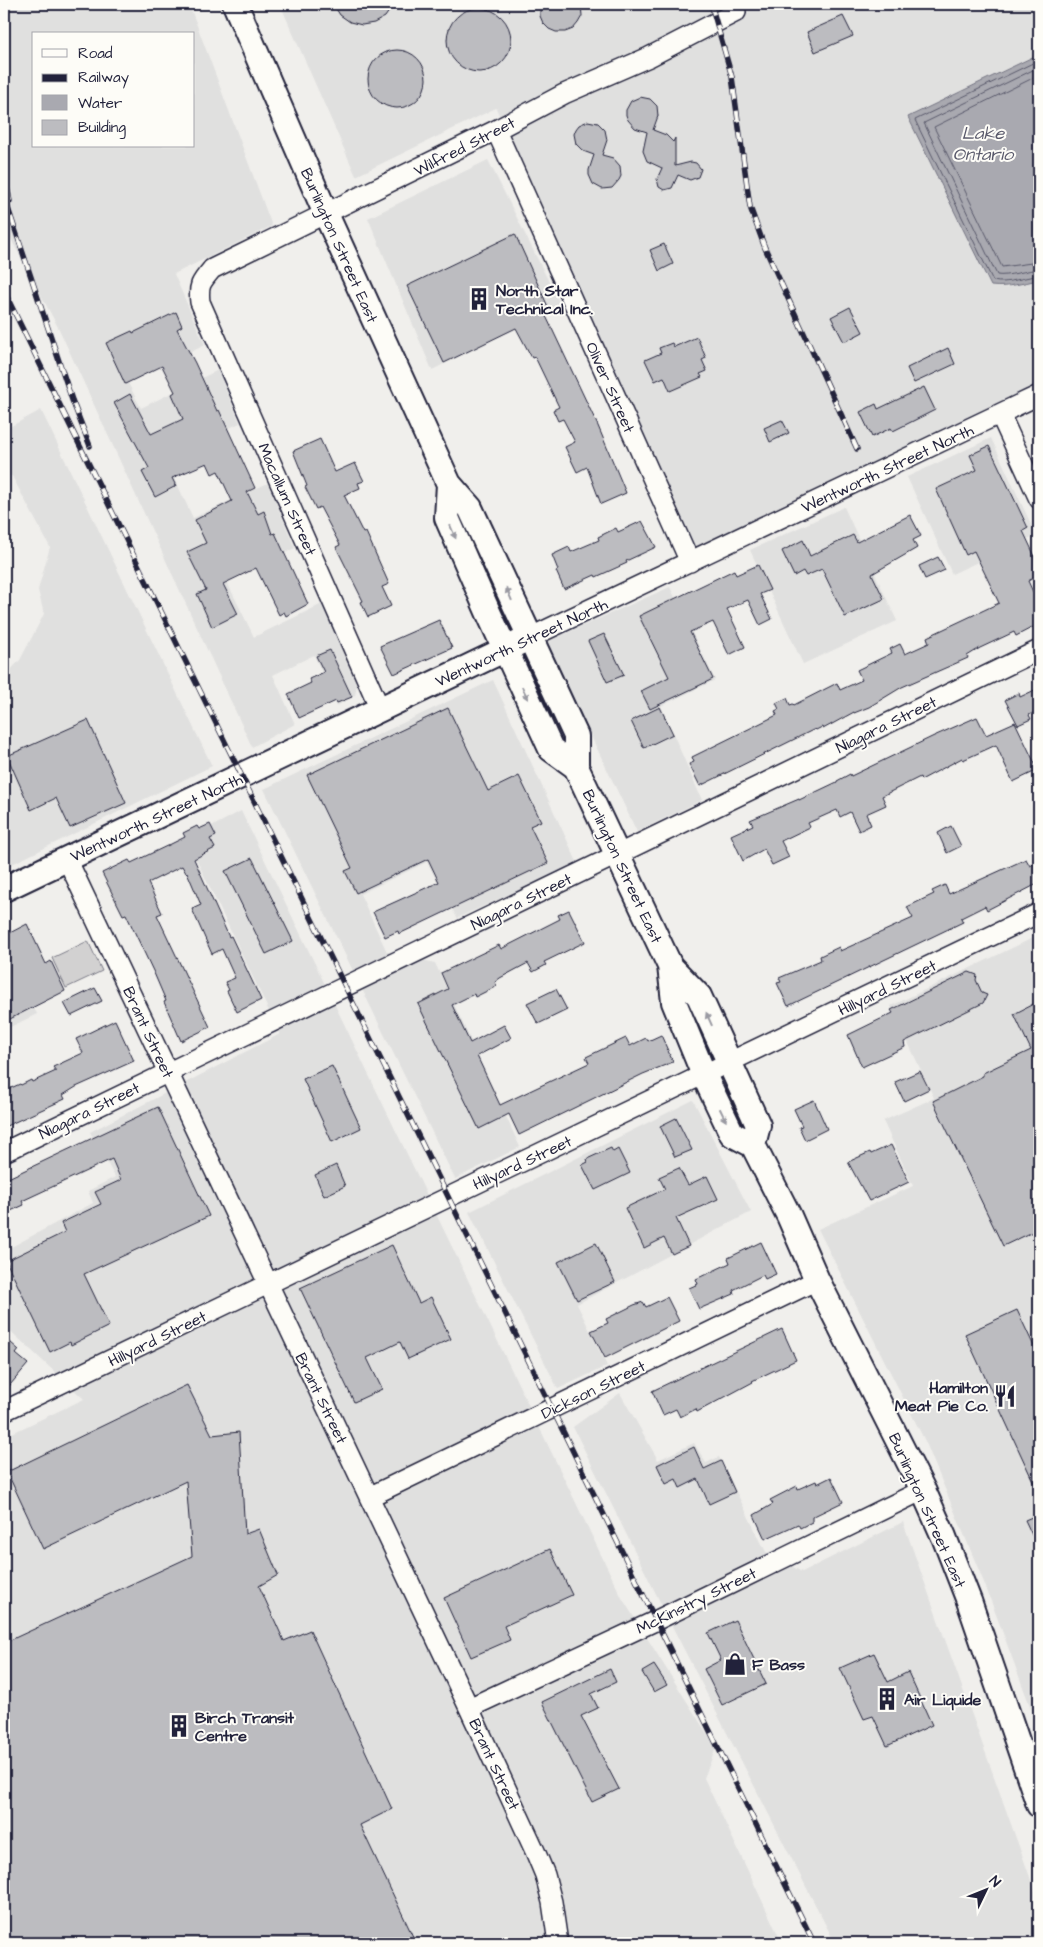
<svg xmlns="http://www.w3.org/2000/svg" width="1043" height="1947" font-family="'Architects Daughter',sans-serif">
<rect width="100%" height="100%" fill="#f0efec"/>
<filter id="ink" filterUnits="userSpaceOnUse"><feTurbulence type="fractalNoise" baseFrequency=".02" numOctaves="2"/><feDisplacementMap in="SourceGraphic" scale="10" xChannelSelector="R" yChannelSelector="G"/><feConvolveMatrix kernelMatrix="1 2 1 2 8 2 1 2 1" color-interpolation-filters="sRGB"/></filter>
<g filter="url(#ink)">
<!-- built -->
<path fill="#e0e0df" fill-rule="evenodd" d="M4,4H189L272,226L174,274L205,345L128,383L141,408L218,370L240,423L165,458L193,518L268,483L295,548L227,582L254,637L322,604L357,685L355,695L337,706L314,655L273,675L295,724L252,747L59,329L4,226ZM34,34H194V146H34Z
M280,4H1039V54L908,117L1006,288L1014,284L1039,280V383L694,548L496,108L356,176Z
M488,160L561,306L432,370L368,218Z
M41,410L212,766L4,868V677L20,660L44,614L38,590L50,547L12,476L4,475V430Z
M991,438L1036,535L952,574L907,477Z
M844,507L897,621L803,664L750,550Z
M670,587L715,680L661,706L702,800L637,832L546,642Z
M493,680L578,864L457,918L427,862L360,894L387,952L435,963L520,1147L455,1179L264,789Z
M241,811L622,1598L716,1748L704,1778L782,1943H4V1440L8,1435L84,1399L4,1325V1251L93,1203L88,1191L115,1177L90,1132L280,1034L187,840Z
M1039,935V1730L985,1585L926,1443L818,1229L913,1186L883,1121L934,1098L891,1006Z
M4,947L37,1014L4,1030Z
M693,1100L751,1212L577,1304L607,1366L558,1389L469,1212Z
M620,1393L658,1460L694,1443L706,1463L719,1457L766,1552L802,1572L903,1522L1036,1894L1039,1943H835L673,1628L573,1427Z"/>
<!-- green -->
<path fill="#d2d1d1" stroke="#7a7a86" d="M88,941L102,971L66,988L52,958Z"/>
<!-- water -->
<path fill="#a9a9b0" stroke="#737381" d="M1039,54V280C1022,283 1008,288 991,286L908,117Z"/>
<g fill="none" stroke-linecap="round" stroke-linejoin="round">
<!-- shore -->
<path stroke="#58586a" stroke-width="1" d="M1039,60L915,120L993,281C1007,285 1025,276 1039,276
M1039,67L924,123L997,275C1006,277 1028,270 1039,269
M1039,75L934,127L1002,267L1039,262"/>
</g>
<!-- building -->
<path fill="#bcbcc0" stroke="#22223b" d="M333,4H394L385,17L374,23L362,25L350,22L340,15Z
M540,4H581L582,16L578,23L573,29L565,32H556L549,29L543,23L540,16Z
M447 40a32 32 0 1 1 64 0a32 32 0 1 1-64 0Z
M843,16L853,36L815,52L807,32Z
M368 79a29 29 0 1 1 58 0a29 29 0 1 1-58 0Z
M640,97L650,99L657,106L658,116L653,130L666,135L673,142L675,138V166L691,162L696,163L701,169L698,177L690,180L678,175L672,188L664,190L659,187L657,179L662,168L647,161L643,151L647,132L635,128L628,120L626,115V110L631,101Z
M588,121L598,123L605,130L607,140L602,155L613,158L620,166L621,176L619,180L612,188L602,189L593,184L589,175V170L594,155L583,151L576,144L574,134L576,129L579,125Z
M515,234L550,311L545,314L598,426L626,493L601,504L587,467L577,472L565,447L575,442L563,419L558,421L553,410L559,407L535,357L532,358L516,328L444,363L407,286Z
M664,244L673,264L659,271L650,250Z
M850,307L863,332L844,342L831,317Z
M176,312L182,326L177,329L195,363L217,411L219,410L255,488L247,492L258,514L264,511L272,534L275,533L308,604L286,616L284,612L279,615L256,568L223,584L238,614L212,627L197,594L206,590L187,552L206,543L195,520L232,501L218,471L212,474L207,463L172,478L176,486L155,497L142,472L149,468L114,403L130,394L151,434L183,419L172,394L175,392L162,366L125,384L106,343L132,331L133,333Z
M697,337L706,358L702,360L707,371L700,374L702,377L670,391L664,377L655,381L645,360L661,353L659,348L672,343L674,347Z
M948,348L955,364L914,383L907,368Z
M924,387L935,410L893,431L891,428L872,437L860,412L876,404L878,409Z
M782,420L789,433L770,442L764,428Z
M320,439L335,472L355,463L364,481L358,483L360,488L344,495L363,533L366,532L389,584L382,587L391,606L368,617L361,602L363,601L336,547L340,545L320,507L316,509L305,487L307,486L293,451Z
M989,446L1028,528L1023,531L1039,565V575L1028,581L1039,605V624L1016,636L1014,632L980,648L967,656L968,658L902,687L869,707L854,713V712L823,729L822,727L816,730L815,729L700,786L689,764L694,762L692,757L777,715L775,711L779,709L776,703L787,698L790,705L793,704L794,705L837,683L840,690L862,680L857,670L892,653L890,649L900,644L905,654L929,643L927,637L999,603L974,551L966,555L936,489L977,470L970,455Z
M910,515L921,536L913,540L917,548L872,574L884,599L845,617L822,569L806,576L803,571L794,576L782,551L803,540L810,556L853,535L857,542Z
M642,521L656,547L626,561L627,563L596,577L595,575L564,589L556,571L558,570L552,555L569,547L571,552L599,540L598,537L616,528L618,532Z
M938,557L945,570L925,579L919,566Z
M758,565L770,590L760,594L772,619L760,625L748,600L727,609L745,647L729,655L713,622L690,632L713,679L650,709L641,691L669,677L639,616L734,570L736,575Z
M439,620L452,648L394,674L380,646Z
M604,634L624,675L607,682L588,641Z
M330,650L352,697L337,703L336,701L299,718L288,694L311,683L309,679L324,672L316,656Z
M1039,688V710L1029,715L1031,719L1018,725L1005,700L1019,693L1020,697Z
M660,707L673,734L644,748L631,721Z
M448,708L488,791L519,776L541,821L530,826L548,863L399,934L398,931L385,937L373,912L439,882L428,859L356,893L345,871L352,868L307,775Z
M977,717L986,735L1015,722L1038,770L1013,782L996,745L963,760L962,758L921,780L920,777L882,796L886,805L866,814L871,825L859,831L850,812L840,817L837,810L808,823L810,827L781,841L789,857L772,865L764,849L743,861L731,835L753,825L750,820L799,799V800L837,782V781L850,774L851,776L934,736Z
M88,720L126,803L70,828L56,798L31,810L7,756Z
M210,824L216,836L210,839L215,848L194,859L229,937L231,936L261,1000L237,1012L227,991L229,990L225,982L235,978L222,949L212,954L192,909L201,905L187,872L186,873L182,866L148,883L162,913L157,915L210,1027L181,1041L164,1002L166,1001L154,973L126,914L123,915L102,873L129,860L131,863L171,844L185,837L183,833L197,826L199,829Z
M951,826L961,846L947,853L938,833Z
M252,858L293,941L266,954L225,871Z
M1026,859L1030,866L1039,861V883L987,910L985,906L961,918L963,922L788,1006L777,983L781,982L779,978L821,960L820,956L839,947L840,951L913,918L907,907L934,894L932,891L945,885L949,894Z
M569,910L585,942L544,962L546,965L533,972L528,963L500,978L495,982L497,986L475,997L474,994L452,1005L470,1043L504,1025L511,1038L477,1056L500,1105L589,1063L586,1057L626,1038L630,1046L646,1038L648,1041L661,1035L673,1062L643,1074L519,1135L509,1114L479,1129L418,1004L448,989L441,973L499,945L501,949L560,919L558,915Z
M27,924L46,964L51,961L65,991L4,1022V936Z
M969,972L977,975L976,980L982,993L987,995L983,1003L904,1042L905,1047L862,1067L848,1035L893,1013L891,1010Z
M95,988L102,1001L71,1016L64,1003Z
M556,989L567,1010L538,1024L527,1003Z
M1039,1001V1229L1003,1246L933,1101L983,1076V1073L1031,1050L1014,1014Z
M115,1020L134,1061L76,1087L63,1095L65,1099L4,1127V1091L20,1084L21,1085L31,1080L32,1082L56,1071L53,1067L83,1053L76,1039Z
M332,1066L361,1128L332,1142L303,1079Z
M920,1071L929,1089L904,1101L895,1082Z
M814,1100L827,1129L805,1140L799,1127L802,1126L794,1109Z
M158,1107L209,1216L84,1274L109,1326L71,1345L70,1342L50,1352L6,1261L65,1232L61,1223L101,1204L95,1192L121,1180L112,1159L22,1201L24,1205L4,1214V1180Z
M676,1118L692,1150L675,1157L660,1126Z
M891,1145L909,1182L869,1201L848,1162L870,1152L871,1154Z
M611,1148L613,1152L618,1149L630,1173L595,1190L582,1165L588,1162L587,1159Z
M336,1165L345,1186L324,1196L315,1175Z
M679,1168L688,1185L707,1176L718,1199L676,1218L689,1246L672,1254L664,1238L644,1248L625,1208L665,1189L659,1177Z
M761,1242L776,1274L765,1279L763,1275L733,1290L734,1294L699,1309L689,1288L698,1284L696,1279L730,1263L728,1258Z
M596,1243L615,1282L577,1300L558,1262Z
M392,1245L419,1303L431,1297L451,1339L408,1359L400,1342L367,1358L382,1389L354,1402L300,1288Z
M667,1297L679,1321L605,1358L591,1331L608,1323L606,1319L634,1305L643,1302L646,1307Z
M1017,1310L1039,1357V1363L1033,1366L1039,1379V1494L965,1334Z
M782,1329L796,1360L752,1381L753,1382L697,1412L696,1409L680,1417L676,1409L663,1415L652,1391Z
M10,1342L19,1350L16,1354L28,1364L4,1392V1344L7,1346Z
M187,1385L212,1435L239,1432L245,1534L259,1529L278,1575L259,1586L284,1641L310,1630L392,1809L360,1825L416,1943H4V1643L192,1556L186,1481L43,1549L7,1472Z
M694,1447L704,1469L721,1461L735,1492L709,1504L698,1479L680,1488L676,1479L666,1484L657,1465Z
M831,1477L843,1502L812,1517V1522L800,1528L798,1524L765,1539L754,1515L773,1504L770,1500L797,1486L798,1489L816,1481L817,1484Z
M1039,1514V1550L1025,1520Z
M550,1549L572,1595L504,1626L510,1640L471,1657L444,1598Z
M735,1620L766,1684L722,1705L704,1669L721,1660L708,1633Z
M874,1653L888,1682L908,1672L932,1725L887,1746L873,1716L864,1719L840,1668Z
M654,1665L667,1685L654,1692L642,1672Z
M610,1669L616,1682L591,1694L598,1708L581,1716L619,1789L592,1802L542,1702Z"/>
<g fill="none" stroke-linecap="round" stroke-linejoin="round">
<defs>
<path id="minor" d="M496,130L690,562
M1000,414L1039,499
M529,638L1039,395
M380,709L200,302C198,285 201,282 212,269L496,130L564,94L649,57L736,12
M67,859L469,1708L535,1851L545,1875L552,1902L558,1943
M4,1152L1039,650
M4,1411L1039,913
M369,1497L817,1280
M469,1708L655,1621L923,1490"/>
<path id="major" d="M235,4L326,214L449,484L470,508L576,736V767L670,966L674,1002L704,1075L732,1134L753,1145L789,1216L817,1280L923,1490L944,1537L969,1601L1039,1805
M449,484L447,518L489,614L551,749L576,767
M4,889L529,638
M670,966L699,996L758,1125L753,1145"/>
</defs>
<!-- minor casing -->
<use href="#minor" stroke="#22223b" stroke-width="22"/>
<!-- major casing -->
<use href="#major" stroke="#22223b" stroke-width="28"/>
<!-- minor -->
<use href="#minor" stroke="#fdfcf7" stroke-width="19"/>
<!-- major -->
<use href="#major" stroke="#fdfcf7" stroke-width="24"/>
<defs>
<path id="rail" d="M711,4L732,77L750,207L765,248L857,449
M4,174L10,201
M4,196L72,400L90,446
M4,291L814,1943"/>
</defs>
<!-- rail casing -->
<use href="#rail" stroke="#22223b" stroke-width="5.5"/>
<!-- rail -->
<use href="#rail" stroke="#fdfcf7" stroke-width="4" stroke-dasharray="11" stroke-linecap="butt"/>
</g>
<!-- one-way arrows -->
<defs><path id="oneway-solid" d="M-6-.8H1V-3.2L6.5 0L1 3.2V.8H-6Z" transform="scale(1.25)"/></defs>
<g fill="#9a9aa2">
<use href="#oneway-solid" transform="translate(453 532) rotate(67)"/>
<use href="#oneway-solid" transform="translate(509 594) rotate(-113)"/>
<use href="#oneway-solid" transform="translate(525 693) rotate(65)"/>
<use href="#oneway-solid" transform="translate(709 1019) rotate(-114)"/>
<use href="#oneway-solid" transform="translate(723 1115) rotate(64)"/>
</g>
</g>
<!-- icons -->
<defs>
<symbol id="building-bare" viewBox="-9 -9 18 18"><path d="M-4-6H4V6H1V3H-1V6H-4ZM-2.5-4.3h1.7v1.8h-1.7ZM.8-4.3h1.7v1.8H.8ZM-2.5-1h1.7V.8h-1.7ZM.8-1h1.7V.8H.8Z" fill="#22223b" stroke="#fdfcf7" stroke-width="2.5" paint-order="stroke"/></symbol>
<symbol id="restaurant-bare" viewBox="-9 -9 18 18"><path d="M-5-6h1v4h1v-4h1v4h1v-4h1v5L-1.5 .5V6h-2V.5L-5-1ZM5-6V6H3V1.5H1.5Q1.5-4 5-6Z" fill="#22223b" stroke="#fdfcf7" stroke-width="2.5" paint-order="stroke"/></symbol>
<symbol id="shop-bare" viewBox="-9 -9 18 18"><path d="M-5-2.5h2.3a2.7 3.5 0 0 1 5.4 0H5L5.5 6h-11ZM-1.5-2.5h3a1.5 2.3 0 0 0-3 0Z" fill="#22223b" stroke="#fdfcf7" stroke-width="2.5" paint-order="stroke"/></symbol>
</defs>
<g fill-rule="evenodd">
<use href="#building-bare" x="463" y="283" width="32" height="32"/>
<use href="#restaurant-bare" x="989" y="1380" width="32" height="32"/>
<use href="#shop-bare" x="719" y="1648" width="32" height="32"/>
<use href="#building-bare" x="871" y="1683" width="32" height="32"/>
<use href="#building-bare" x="163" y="1710" width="32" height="32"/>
</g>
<g text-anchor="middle" stroke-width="4" stroke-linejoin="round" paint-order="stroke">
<!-- street labels -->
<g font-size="16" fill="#22223b" stroke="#fdfcf7">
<text transform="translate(464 146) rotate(-27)" y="6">Wilfred Street</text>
<text transform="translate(340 245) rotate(66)" y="6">Burlington Street East</text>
<text transform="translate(611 387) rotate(66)" y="6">Oliver Street</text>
<text transform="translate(887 468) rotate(-25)" y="6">Wentworth Street North</text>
<text transform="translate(288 499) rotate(66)" y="6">Macallum Street</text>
<text transform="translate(521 642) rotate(-25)" y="6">Wentworth Street North</text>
<text transform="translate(886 724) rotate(-26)" y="6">Niagara Street</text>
<text transform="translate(156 817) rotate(-25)" y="6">Wentworth Street North</text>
<text transform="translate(623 866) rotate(65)" y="6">Burlington Street East</text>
<text transform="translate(521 901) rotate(-26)" y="6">Niagara Street</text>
<text transform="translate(887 987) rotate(-26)" y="6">Hillyard Street</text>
<text transform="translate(149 1032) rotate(65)" y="6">Brant Street</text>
<text transform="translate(89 1110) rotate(-26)" y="6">Niagara Street</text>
<text transform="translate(522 1162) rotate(-25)" y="6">Hillyard Street</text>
<text transform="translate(157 1338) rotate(-26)" y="6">Hillyard Street</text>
<text transform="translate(593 1389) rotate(-26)" y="6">Dickson Street</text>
<text transform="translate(322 1398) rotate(64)" y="6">Brant Street</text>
<text transform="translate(928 1510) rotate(66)" y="6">Burlington Street East</text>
<text transform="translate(696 1600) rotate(-26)" y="6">McKinstry Street</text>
<text transform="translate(495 1764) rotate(65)" y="6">Brant Street</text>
</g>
<!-- poi labels -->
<g font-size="16" font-weight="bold" fill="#22223b" stroke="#fdfcf7" text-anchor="start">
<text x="496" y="296">North Star<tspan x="496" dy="18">Technical Inc.</tspan></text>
<text x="988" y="1393" text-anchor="end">Hamilton<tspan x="988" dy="18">Meat Pie Co.</tspan></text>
<text x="752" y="1670">F Bass</text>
<text x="904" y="1705">Air Liquide</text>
<text x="195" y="1723">Birch Transit<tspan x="195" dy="18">Centre</tspan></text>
</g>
<!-- water labels -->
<g font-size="18" font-style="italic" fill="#58586a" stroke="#fdfcf7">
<text x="983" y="139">Lake<tspan x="983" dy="21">Ontario</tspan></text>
</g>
</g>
<!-- margin -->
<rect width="1043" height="1947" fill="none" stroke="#fdfcf7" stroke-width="20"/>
<rect x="10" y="10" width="1023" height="1927" fill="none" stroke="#22223b" stroke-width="2" filter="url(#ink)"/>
<!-- legend -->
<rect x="32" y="32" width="162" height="115" fill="#fdfcf7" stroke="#a5a5ac"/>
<rect x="42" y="49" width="25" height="8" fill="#fdfcf7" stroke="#a5a5ac"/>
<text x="78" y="58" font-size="15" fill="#22223b">Road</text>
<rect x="42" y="74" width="25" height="8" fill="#22223b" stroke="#a5a5ac"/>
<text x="78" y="82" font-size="15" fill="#22223b">Railway</text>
<rect x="42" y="95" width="25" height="15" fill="#a9a9b0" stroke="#a5a5ac"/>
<text x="78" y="108" font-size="15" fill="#22223b">Water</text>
<rect x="42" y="120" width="25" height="15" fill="#bcbcc0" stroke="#a5a5ac"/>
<text x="78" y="132" font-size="15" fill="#22223b">Building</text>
<!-- north arrow -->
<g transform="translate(986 1890) rotate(47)" stroke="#fdfcf7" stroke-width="4" paint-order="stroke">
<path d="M0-4L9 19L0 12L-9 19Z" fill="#22223b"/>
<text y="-8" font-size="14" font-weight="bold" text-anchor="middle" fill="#22223b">N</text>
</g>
</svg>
